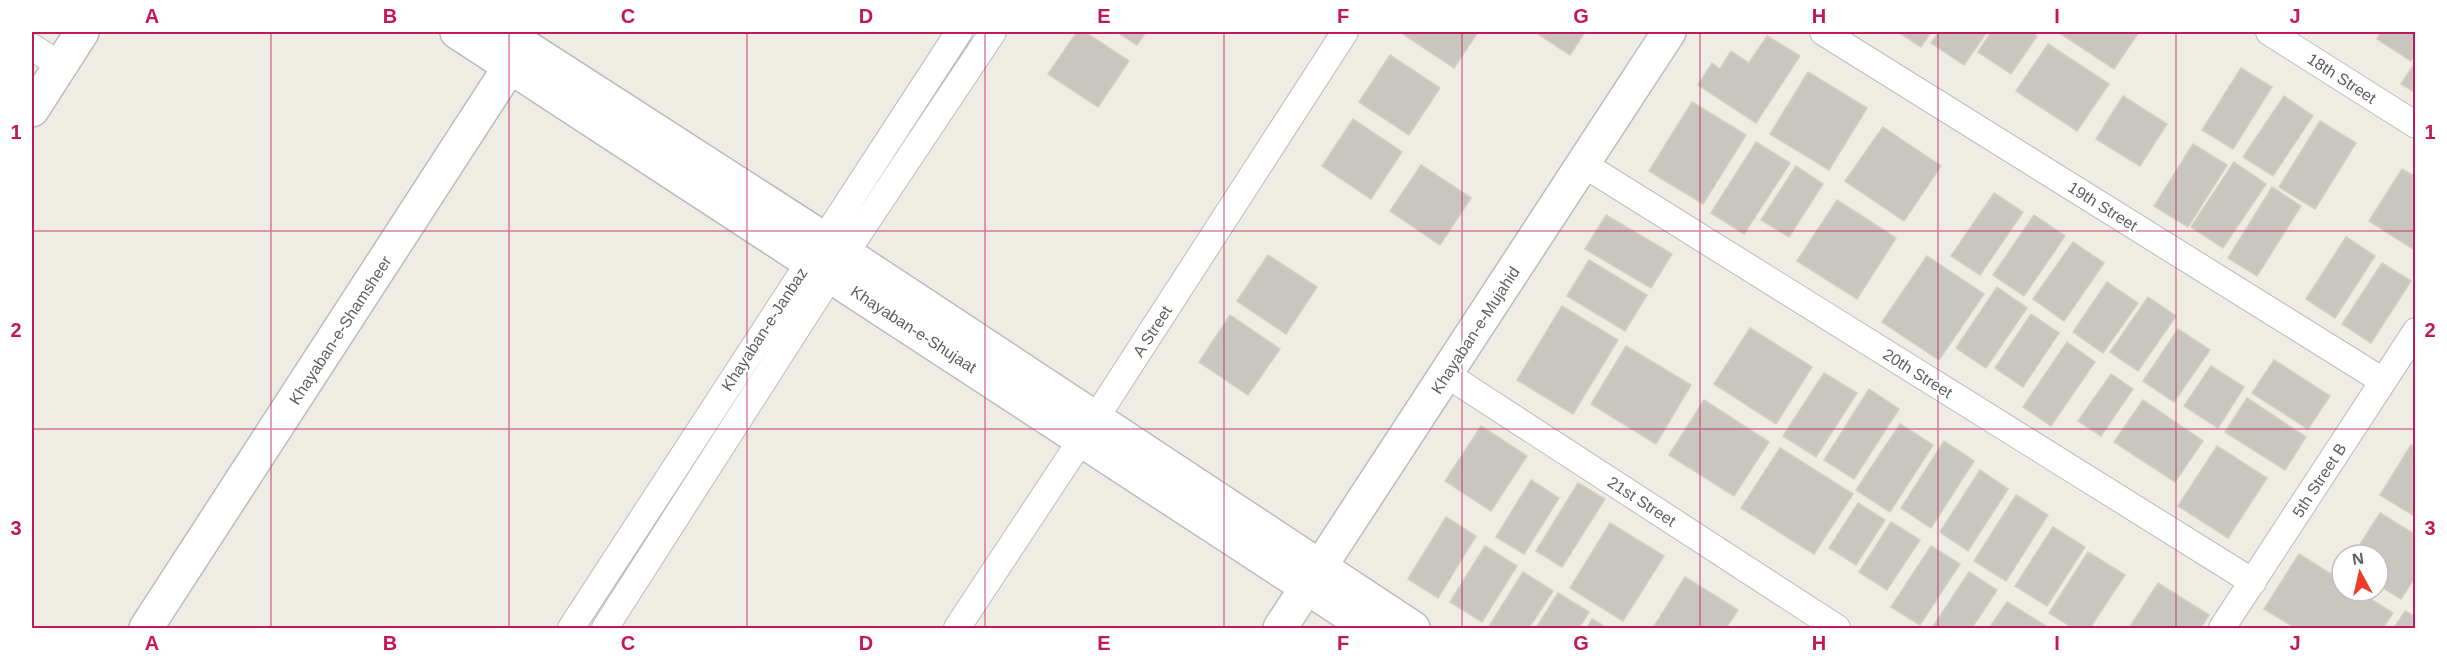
<svg xmlns="http://www.w3.org/2000/svg" width="2447" height="660" font-family="Helvetica,sans-serif">
<rect width="100%" height="100%" fill="#efece3"/>
<!-- building -->
<path fill="#c9c6c0" stroke="#d4cec1" stroke-width="1.5" d="M1077,32H1085L1129,61L1098,107L1048,74Z
M1117,32H1146L1137,45Z
M1407,32H1478L1454,68L1404,35Z
M1535,32H1585L1570,55Z
M1898,32H1931L1921,47Z
M1939,32H1987L1964,65L1931,43Z
M1991,32H2031L2037,36L2011,74L1978,52Z
M2058,32H2139L2114,69Z
M2381,32H2416V53L2411,61L2377,39Z
M1767,36L1800,56L1756,123L1698,85L1712,63L1720,69L1731,51L1749,63Z
M2048,44L2109,84L2077,131L2016,91Z
M1390,55L1440,88L1409,135L1359,102Z
M2416,61V93L2401,84Z
M2241,68L2272,87L2233,149L2202,130Z
M1808,72L1867,108L1829,170L1770,134Z
M2123,96L2167,124L2140,166L2096,139Z
M2284,96L2313,116L2273,176L2243,157Z
M1692,102L1746,135L1703,204L1649,171Z
M1353,119L1402,152L1371,199L1322,166Z
M2320,121L2356,143L2315,209L2279,187Z
M1883,127L1941,166L1904,221L1845,181Z
M1756,142L1790,163L1744,234L1711,213Z
M2193,144L2227,165L2188,227L2154,206Z
M2234,162L2266,184L2223,248L2191,227Z
M1421,165L1471,198L1440,245L1390,211Z
M1796,166L1823,184L1789,237L1761,220Z
M2402,169L2416,177V251L2369,221Z
M2272,187L2301,206L2257,276L2228,258Z
M1994,193L2023,212L1980,275L1951,256Z
M1837,200L1896,238L1857,299L1797,261Z
M1606,215L1672,254L1651,288L1585,249Z
M2034,215L2065,236L2024,296L1993,275Z
M2346,237L2375,256L2335,318L2306,299Z
M2073,242L2104,263L2064,321L2033,299Z
M1268,255L1317,287L1286,334L1237,301Z
M1927,256L1984,294L1939,360L1882,322Z
M1589,260L1647,295L1625,331L1567,296Z
M2382,263L2411,281L2371,343L2342,324Z
M2107,282L2138,303L2103,353L2073,332Z
M1997,287L2027,308L1986,368L1956,348Z
M2148,297L2176,316L2138,371L2110,352Z
M1562,306L1618,340L1573,414L1517,380Z
M2031,314L2059,333L2023,387L1995,368Z
M1230,315L1280,349L1248,395L1199,362Z
M1750,328L1812,367L1776,424L1714,384Z
M2178,329L2210,350L2174,402L2143,381Z
M2067,342L2095,362L2051,426L2023,407Z
M1626,346L1691,385L1656,444L1591,404Z
M2274,360L2330,396L2308,429L2252,393Z
M2211,366L2244,387L2218,428L2184,406Z
M1824,373L1857,393L1816,457L1783,436Z
M2111,374L2133,389L2101,436L2078,421Z
M1869,389L1899,409L1854,479L1824,460Z
M2247,398L2306,437L2285,470L2225,432Z
M1704,400L1769,442L1734,496L1669,455Z
M2143,400L2203,441L2175,482L2114,442Z
M1900,424L1933,445L1890,512L1856,490Z
M1481,426L1527,456L1491,511L1445,481Z
M1944,441L1974,461L1931,528L1901,508Z
M2411,445L2416,447V517L2380,495Z
M2217,446L2267,478L2228,538L2178,506Z
M1780,448L1853,494L1814,554L1741,508Z
M1980,470L2008,489L1968,551L1940,532Z
M1531,480L1559,498L1524,554L1496,537Z
M1578,483L1605,499L1562,567L1536,551Z
M2016,495L2048,515L2006,581L1974,561Z
M1858,503L1885,520L1856,565L1829,548Z
M2380,513L2416,535V576L2401,599L2378,585V555H2353Z
M1446,517L1476,536L1438,598L1408,579Z
M1891,522L1920,540L1887,590L1859,572Z
M1610,523L1664,556L1623,621L1570,588Z
M2053,527L2085,547L2047,606L2015,586Z
M1485,546L1517,566L1482,622L1450,602Z
M1931,546L1960,564L1920,625L1891,607Z
M2088,552L2125,575L2090,628H2073L2049,613Z
M2299,554L2342,581V591H2358L2393,613L2383,628H2295L2264,609Z
M1523,572L1553,591L1529,628H1488Z
M1969,572L1997,590L1972,628H1932Z
M1685,577L1738,610L1726,628H1653Z
M2158,583L2209,615L2201,628H2129Z
M1558,593L1589,612L1579,628H1536Z
M2007,602L2049,628H1989Z
M2405,611L2416,617V628H2394Z
M1592,619L1607,628H1587Z"/>
<g fill="none" stroke-linecap="round" stroke-linejoin="round">
<defs>
<path id="minor" d="M1823,32L2383,381
M2269,32L2416,125
M32,47L60,65
M1583,164L2253,582
M1446,374L1837,628
M571,628L959,32
M605,628L831,275L993,32
M957,628L1095,419L1345,32
M2222,628L2416,331"/>
<path id="tertiary" d="M32,110L82,32"/>
<path id="secondary" d="M457,32L1369,628
M503,32L824,239L1413,628
M146,628L522,48
M1280,628L1669,32"/>
</defs>
<!-- minor casing -->
<use href="#minor" stroke="#b8bbc0" stroke-width="28"/>
<!-- tertiary casing -->
<use href="#tertiary" stroke="#b8bbc0" stroke-width="36"/>
<!-- secondary casing -->
<use href="#secondary" stroke="#b8bcc2" stroke-width="36"/>
<!-- minor -->
<use href="#minor" stroke="#fff" stroke-width="26"/>
<!-- tertiary -->
<use href="#tertiary" stroke="#fff" stroke-width="33"/>
<!-- secondary -->
<use href="#secondary" stroke="#fff" stroke-width="33"/>
</g>
<!-- grid -->
<path fill="none" stroke="#c2185b" stroke-width="1.5" stroke-opacity="0.55" d="M271,32V628M509,32V628M747,32V628M985,32V628M1224,32V628M1462,32V628M1700,32V628M1938,32V628M2176,32V628M32,231H2416M32,429H2416"/>
<g text-anchor="middle" stroke-width="4.5" stroke-linejoin="round" paint-order="stroke">
<!-- street labels -->
<g font-size="16" fill="#5b5f64" stroke="#fff">
<text transform="translate(2342 78) rotate(33)" y="6">18th Street</text>
<text transform="translate(2103 206) rotate(32)" y="6">19th Street</text>
<text transform="translate(764 329) rotate(-57)" y="6">Khayaban-e-Janbaz</text>
<text transform="translate(914 329) rotate(33)" y="6">Khayaban-e-Shujaat</text>
<text transform="translate(340 330) rotate(-57)" y="6">Khayaban-e-Shamsheer</text>
<text transform="translate(1475 330) rotate(-57)" y="6">Khayaban-e-Mujahid</text>
<text transform="translate(1152 331) rotate(-57)" y="6">A Street</text>
<text transform="translate(1918 373) rotate(32)" y="6">20th Street</text>
<text transform="translate(2319 480) rotate(-57)" y="6">5th Street B</text>
<text transform="translate(1642 501) rotate(33)" y="6">21st Street</text>
</g>
</g>
<!-- border -->
<rect width="2447" height="660" fill="none" stroke="#ffffff" stroke-width="66"/>
<!-- north arrow -->
<g transform="translate(2360 573) rotate(352)"><circle r="28" fill="#ffffff" stroke="#bdbfc1" stroke-width="1.5"/>
<path d="M0-4.5L10 22L0 15L-10 22Z" fill="#f13b27"/>
<text y="-9" font-size="16" font-weight="bold" text-anchor="middle" fill="#5b5f64">N</text>
</g>
<rect x="33" y="33" width="2381" height="594" fill="none" stroke="#c2185b" stroke-width="2"/>
<g font-size="20" text-anchor="middle" font-weight="bold" fill="#c2185b">
<text x="152" y="23">A</text>
<text x="390" y="23">B</text>
<text x="628" y="23">C</text>
<text x="866" y="23">D</text>
<text x="1104" y="23">E</text>
<text x="1343" y="23">F</text>
<text x="1581" y="23">G</text>
<text x="1819" y="23">H</text>
<text x="2057" y="23">I</text>
<text x="2295" y="23">J</text>
<text x="16" y="139">1</text>
<text x="2430" y="139">1</text>
<text x="16" y="337">2</text>
<text x="2430" y="337">2</text>
<text x="16" y="535">3</text>
<text x="2430" y="535">3</text>
<text x="152" y="650">A</text>
<text x="390" y="650">B</text>
<text x="628" y="650">C</text>
<text x="866" y="650">D</text>
<text x="1104" y="650">E</text>
<text x="1343" y="650">F</text>
<text x="1581" y="650">G</text>
<text x="1819" y="650">H</text>
<text x="2057" y="650">I</text>
<text x="2295" y="650">J</text>
</g>
</svg>
